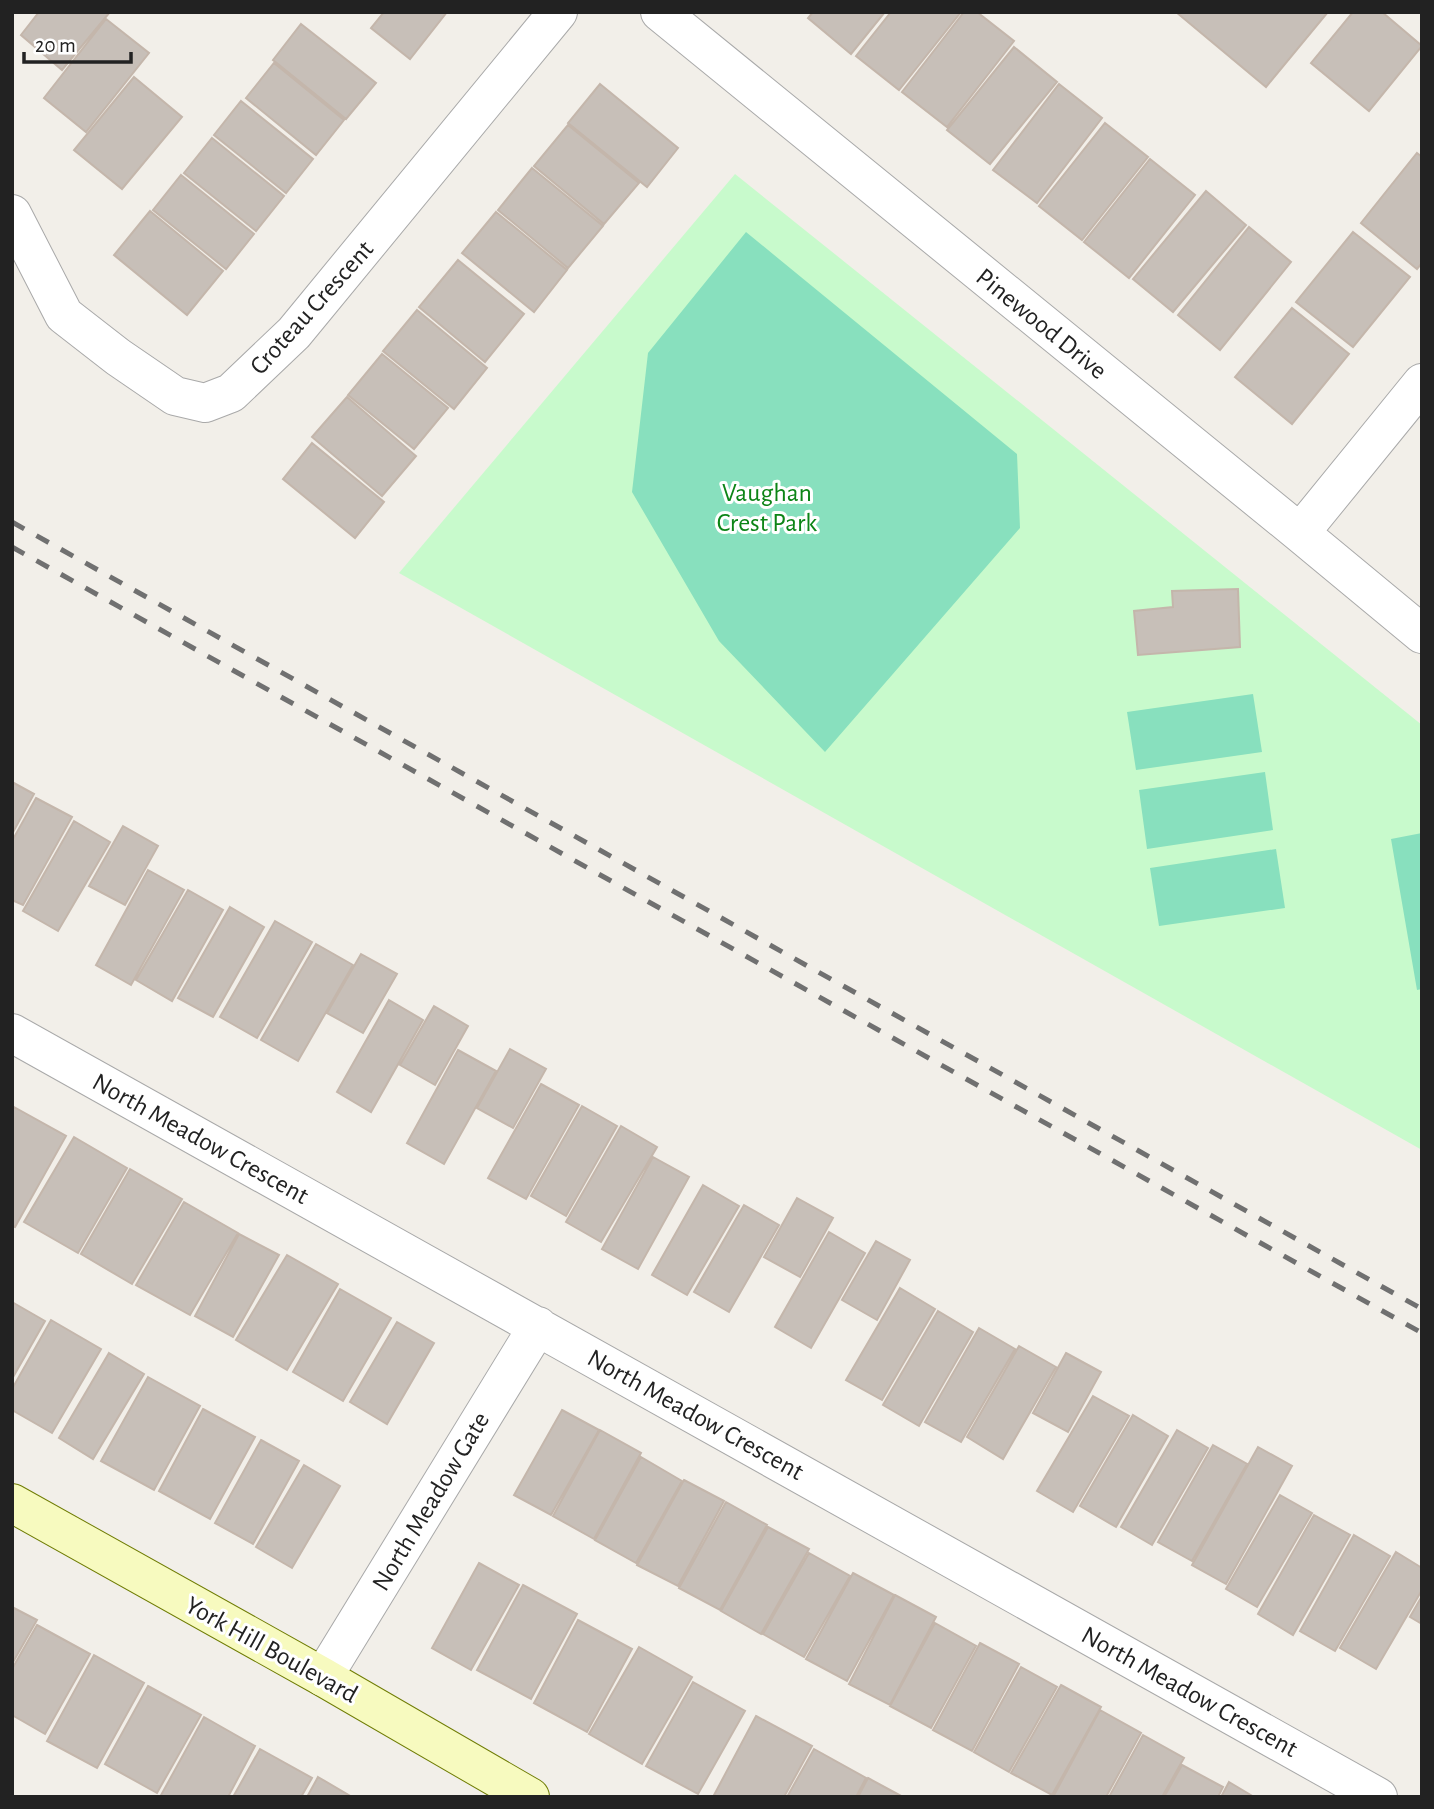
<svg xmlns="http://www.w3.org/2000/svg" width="1434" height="1809" font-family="'Alegreya Sans',sans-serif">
<rect width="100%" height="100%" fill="#f2efe9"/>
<!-- park -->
<path fill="#c8facc" d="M735,174L1422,725V1150L399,573Z"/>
<!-- pitch -->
<path fill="#88e0be" d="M746,232L1017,454L1020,528L825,752L719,641L632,492L648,353Z
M1253,694L1262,752L1136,770L1127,712Z
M1265,772L1273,830L1147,849L1139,790Z
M1422,833V989L1417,990L1391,839Z
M1276,849L1285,908L1159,926L1150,868Z"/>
<!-- building -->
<path fill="#c7bfb8" stroke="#c4b6ab" stroke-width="2" d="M39,12H110L62,70L21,35Z
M384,12H447L410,59L371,28Z
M813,12H885L851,54L808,18Z
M891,12H961L899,90L856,56Z
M964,12H977L1014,41L947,127L902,92Z
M1176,12H1328L1266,87Z
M1353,12H1382L1422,46L1369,111L1311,63Z
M106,19L149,53L86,132L44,98Z
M301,24L376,83L346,119L273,60Z
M1014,47L1057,82L990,164L947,130Z
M274,63L344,120L316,155L246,98Z
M134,77L182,117L122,189L74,150Z
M600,84L678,148L647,187L568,123Z
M1059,84L1102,118L1037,203L993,170Z
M241,101L313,159L286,193L214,135Z
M1105,123L1148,157L1082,240L1039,206Z
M568,125L639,183L604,224L534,166Z
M212,138L284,196L256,231L184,173Z
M1417,153L1422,157V263L1417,269L1361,223Z
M1150,159L1195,195L1129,278L1084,242Z
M532,168L603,226L568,268L498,210Z
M181,175L254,234L226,269L153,210Z
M1206,191L1246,225L1173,312L1133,279Z
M150,211L223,271L187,315L114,255Z
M496,212L567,270L534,312L462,253Z
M1249,227L1291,262L1220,350L1178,315Z
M1353,232L1410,277L1353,347L1296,302Z
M458,260L524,314L485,362L419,307Z
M1292,308L1349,354L1292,424L1235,377Z
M417,310L487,368L454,409L383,351Z
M382,354L448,408L414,449L348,395Z
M347,397L416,456L382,496L312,437Z
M312,443L384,502L355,538L283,479Z
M1238,589L1240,647L1138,655L1134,611L1173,607L1172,591Z
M12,782L34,794L12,834Z
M36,798L72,817L23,905L12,900V841Z
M74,821L110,842L58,931L23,911Z
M123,826L158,846L125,905L89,886Z
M148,870L184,890L131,985L96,965Z
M188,890L223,910L172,1001L136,980Z
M230,907L264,927L213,1017L178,998Z
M275,921L312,942L257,1038L220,1017Z
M316,944L353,965L298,1061L261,1040Z
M361,954L397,974L363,1033L327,1013Z
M389,1000L423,1020L371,1112L337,1092Z
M434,1006L468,1026L435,1085L400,1065Z
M510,1049L546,1069L513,1128L477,1108Z
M458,1050L496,1071L444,1164L407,1143Z
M541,1084L579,1105L526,1199L488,1178Z
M582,1106L617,1126L566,1216L531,1196Z
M14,1107L66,1136L15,1227L12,1226V1111Z
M621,1126L657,1147L601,1242L566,1222Z
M74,1137L127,1168L78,1253L24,1222Z
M653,1157L689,1177L638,1269L602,1249Z
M130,1169L182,1199L132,1284L81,1254Z
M703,1185L739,1206L687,1295L652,1275Z
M797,1198L833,1218L800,1277L764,1257Z
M184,1202L238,1233L190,1315L136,1285Z
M744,1205L779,1225L729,1312L694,1292Z
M829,1232L865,1253L811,1348L775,1327Z
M239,1234L279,1255L233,1337L195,1316Z
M876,1241L910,1260L877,1320L842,1300Z
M287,1255L338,1284L287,1370L236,1340Z
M900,1288L935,1309L882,1400L846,1380Z
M340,1289L391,1318L343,1401L293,1372Z
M12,1302L45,1321L12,1379Z
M938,1311L973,1332L919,1426L883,1405Z
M51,1320L101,1349L52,1433L12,1410V1389Z
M397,1322L434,1343L387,1424L350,1402Z
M979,1328L1015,1349L961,1442L925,1422Z
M1019,1346L1056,1367L1003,1459L967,1437Z
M109,1353L144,1374L93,1459L59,1438Z
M1066,1353L1101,1372L1068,1432L1033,1413Z
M148,1377L200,1406L154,1490L101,1461Z
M1093,1396L1129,1416L1073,1512L1037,1491Z
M203,1409L255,1437L210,1519L159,1491Z
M562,1410L599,1430L551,1515L514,1495Z
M1133,1415L1168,1436L1116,1527L1080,1506Z
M600,1430L641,1453L594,1539L553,1516Z
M1177,1430L1208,1448L1152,1545L1121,1527Z
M261,1440L299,1461L253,1544L215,1523Z
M1213,1445L1247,1464L1192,1561L1158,1542Z
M1258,1447L1292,1466L1226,1584L1192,1565Z
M641,1457L682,1481L636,1563L595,1540Z
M304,1465L340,1486L292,1568L256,1547Z
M684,1480L724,1501L678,1586L637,1565Z
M1280,1495L1312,1513L1257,1607L1226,1589Z
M726,1502L767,1525L720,1610L679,1588Z
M1314,1515L1350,1535L1293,1635L1258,1614Z
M768,1527L809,1549L761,1634L721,1611Z
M1354,1535L1390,1556L1335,1651L1300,1631Z
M1396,1552L1422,1568V1590L1376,1669L1340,1648Z
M809,1553L850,1576L804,1657L763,1634Z
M479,1563L519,1585L471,1670L432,1648Z
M853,1573L894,1595L847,1681L806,1659Z
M523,1585L577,1614L531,1699L477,1670Z
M895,1595L936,1617L890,1705L849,1684Z
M1422,1596V1624L1410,1617Z
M12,1607L37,1620L12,1664Z
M578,1620L632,1649L587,1732L534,1703Z
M935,1623L976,1646L931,1728L890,1706Z
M37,1625L90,1654L45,1734L12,1715V1669Z
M980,1643L1019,1664L972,1751L933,1730Z
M639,1647L692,1677L642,1764L589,1734Z
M94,1655L144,1683L97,1768L47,1741Z
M1021,1667L1057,1687L1009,1772L974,1752Z
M693,1682L745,1711L698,1794L646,1766Z
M1061,1685L1101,1707L1052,1795L1011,1773Z
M148,1686L201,1715L157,1793L105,1764Z
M1100,1710L1141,1733L1106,1797H1053Z
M756,1716L812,1746L784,1797H713Z
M204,1717L255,1746L228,1797H160Z
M1143,1735L1184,1758L1162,1797H1109Z
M260,1749L312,1778L301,1797H233Z
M814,1749L866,1778L856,1797H787Z
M1182,1765L1223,1787L1218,1797H1164Z
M318,1777L352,1797H307Z
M868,1778L903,1797H858Z
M1229,1782L1254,1797H1221Z"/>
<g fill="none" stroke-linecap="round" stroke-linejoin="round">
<defs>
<path id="street" d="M660,12L1300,533L1422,634
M12,214L64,315L118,357L175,396L205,403L231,393L294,333L558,12
M1300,533L1422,383
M12,1033L1378,1797
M323,1677L538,1326"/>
<path id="secondary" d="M12,1503L323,1677L530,1797"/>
</defs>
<!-- street casing -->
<use href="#street" stroke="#a9a9a9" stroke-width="40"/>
<!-- secondary casing -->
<use href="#secondary" stroke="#707d05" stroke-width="40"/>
<!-- street -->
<use href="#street" stroke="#fff" stroke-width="38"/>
<!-- secondary -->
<use href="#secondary" stroke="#f7fabf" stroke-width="38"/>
<!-- rail -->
<path stroke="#707070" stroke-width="5" stroke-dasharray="14 14" stroke-linecap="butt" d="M12,522L1422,1309
M12,547L1422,1333"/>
</g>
<g text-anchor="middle" stroke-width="6" stroke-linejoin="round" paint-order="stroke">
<!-- street labels -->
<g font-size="26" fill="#222" stroke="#fff">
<text transform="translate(311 307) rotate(-48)" y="9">Croteau Crescent</text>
<text transform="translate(1042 323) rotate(39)" y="9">Pinewood Drive</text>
<text transform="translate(201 1138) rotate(29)" y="9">North Meadow Crescent</text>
<text transform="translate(696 1414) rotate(29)" y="9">North Meadow Crescent</text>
<text transform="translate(430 1501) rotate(-59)" y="9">North Meadow Gate</text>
<text transform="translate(272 1649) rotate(29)" y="9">York Hill Boulevard</text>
<text transform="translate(1190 1691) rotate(29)" y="9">North Meadow Crescent</text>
</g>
<!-- park labels -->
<g font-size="26" fill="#0c8416" stroke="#fff">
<text x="767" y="501">Vaughan<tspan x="767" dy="30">Crest Park</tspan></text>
</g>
</g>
<!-- border -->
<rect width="1434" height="1809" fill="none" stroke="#222222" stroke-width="28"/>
<!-- scale -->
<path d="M24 52v10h107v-10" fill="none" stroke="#222222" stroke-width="3.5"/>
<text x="35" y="52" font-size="21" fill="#222222" stroke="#ffffff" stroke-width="5" paint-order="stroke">20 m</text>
</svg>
